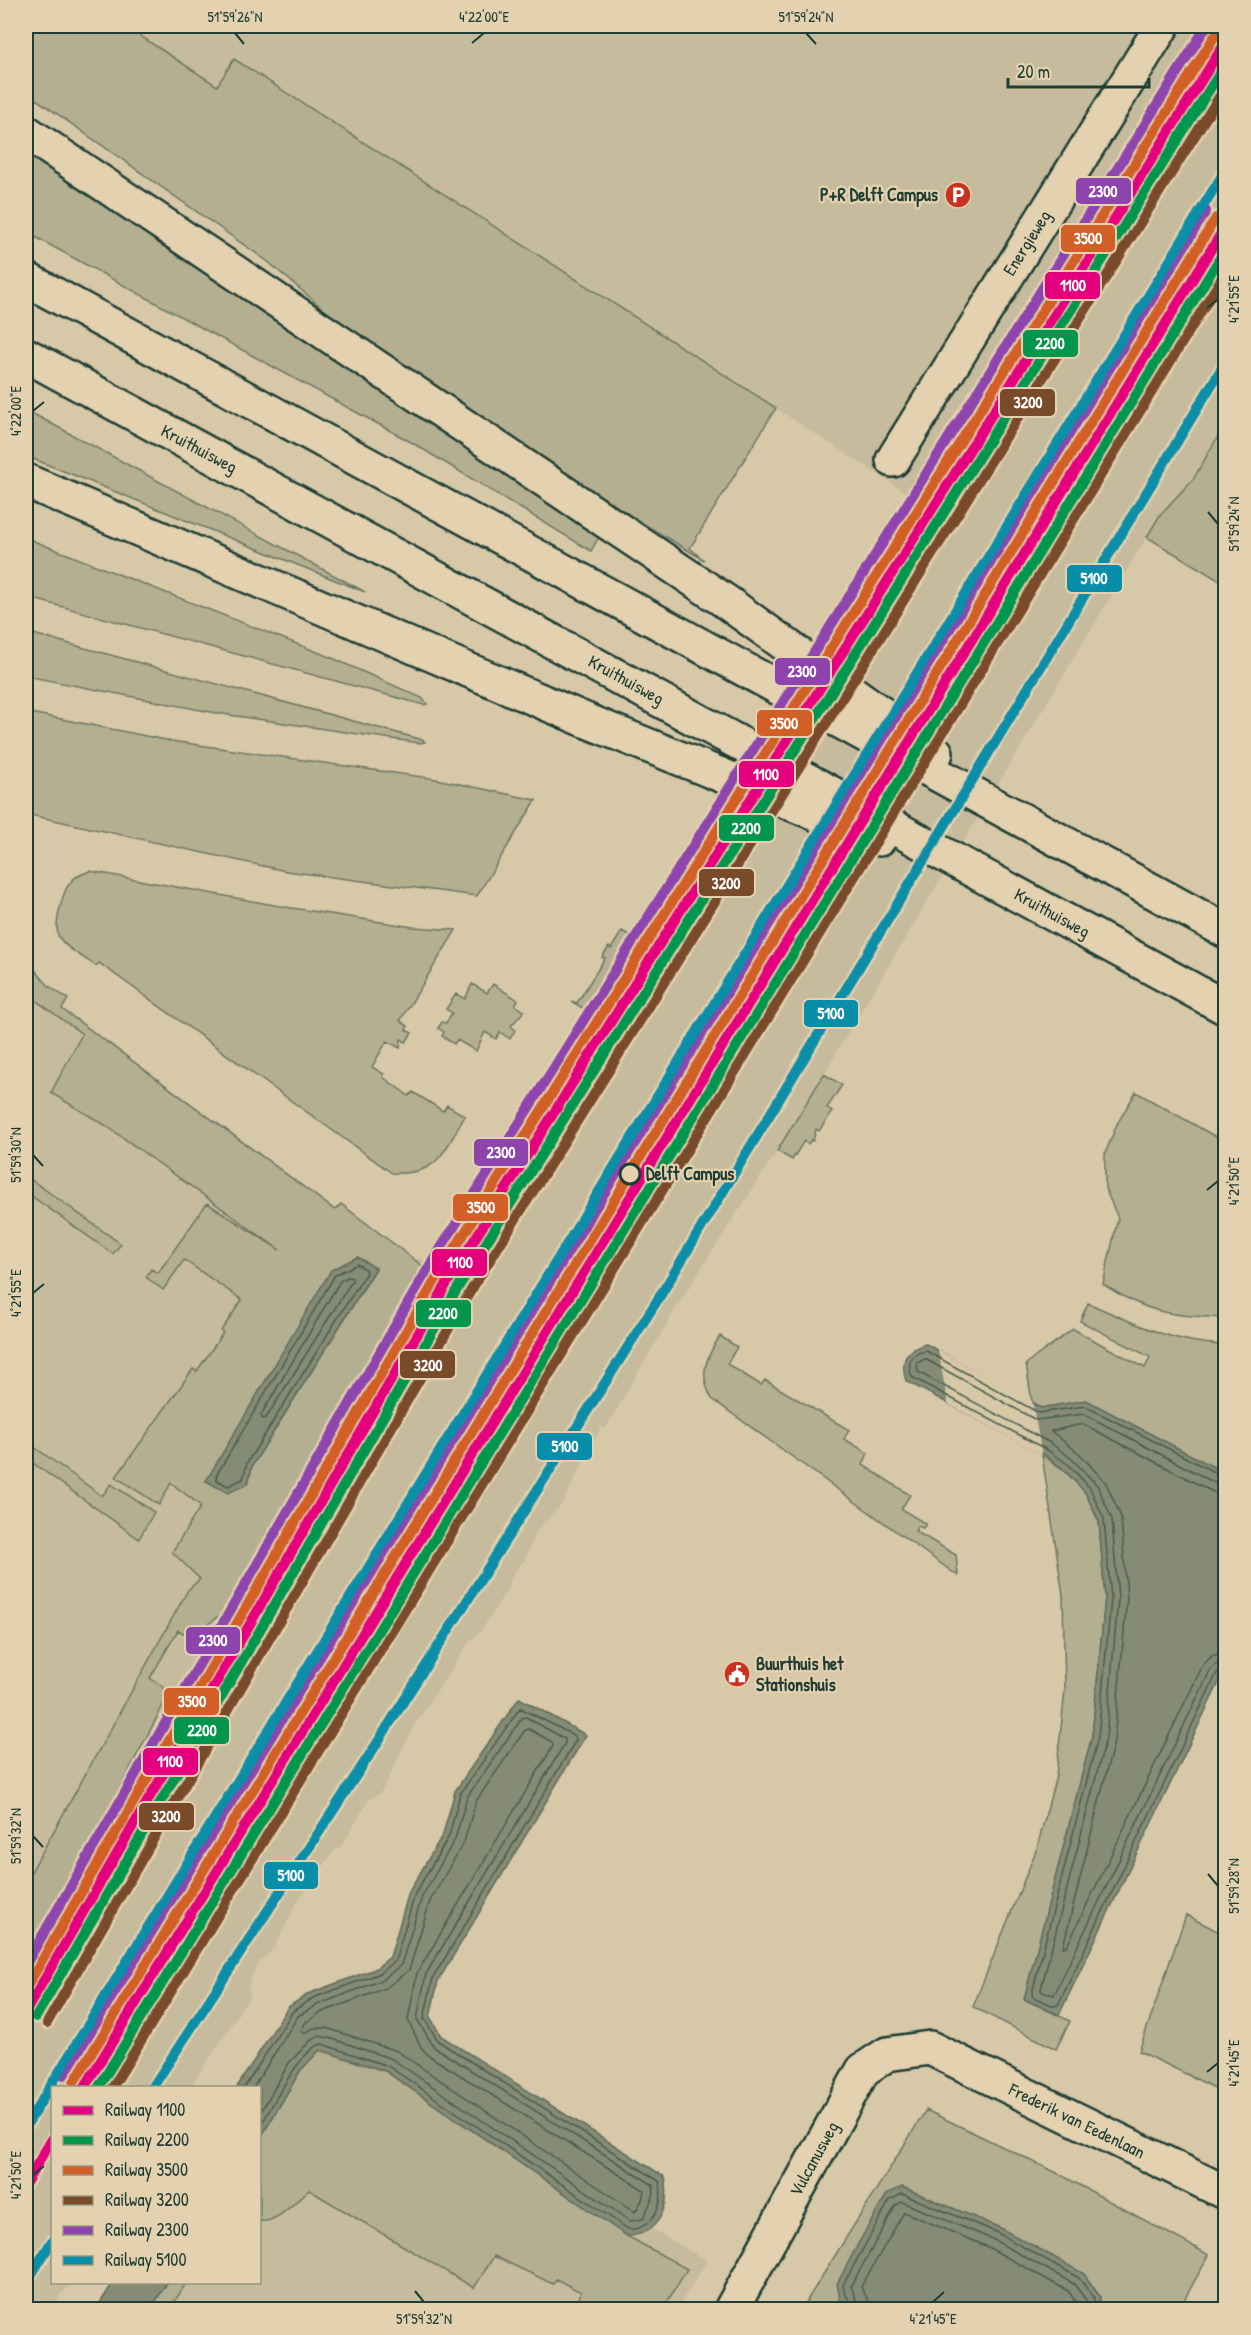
<svg xmlns="http://www.w3.org/2000/svg" width="1251" height="2335" font-family="'Patrick Hand',sans-serif">
<rect width="100%" height="100%" fill="#d7c8a8"/>
<filter id="ink" filterUnits="userSpaceOnUse"><feTurbulence type="fractalNoise" baseFrequency=".0167" numOctaves="2"/><feDisplacementMap in="SourceGraphic" scale="12" xChannelSelector="R" yChannelSelector="G"/><feConvolveMatrix kernelMatrix="1 2 1 2 8 2 1 2 1" color-interpolation-filters="sRGB"/></filter>
<g filter="url(#ink)">
<!-- built -->
<path fill="#c6bb9d" d="M125,26H1225V424L1194,478L1160,515L777,1151L681,1300L605,1429L601,1427L563,1503L537,1530L525,1560L513,1574L506,1591L482,1630L470,1641L416,1723L382,1791L368,1801L342,1845L335,1850L297,1902L274,1949L260,1961L251,1978L248,1988L251,1994L191,2087L52,2088V2282L72,2283L61,2294L51,2310L26,2309V985L336,1210L171,1482L252,1536L419,1258L430,1266L910,495L234,59L217,86Z
M385,2071L707,2261L677,2309L150,2310L167,2283L260,2282V2139Z"/>
<!-- green -->
<path fill="#b5af92" stroke="#6a7663" stroke-width="1.5" fill-rule="evenodd" d="M26,26H125L217,86L234,59L776,408L690,548L704,560L506,441L327,312L267,261L26,92Z
M26,154L599,537L591,551L411,442L26,232Z
M26,410L365,592L26,456Z
M1225,424L1226,584H1225L1147,537L1160,515L1194,478Z
M26,538L330,657L422,698L427,704L424,705L26,597Z
M26,632L423,740L425,742L419,743L216,713L26,676Z
M26,712L171,741L436,779L536,800L477,896L286,871L26,814Z
M90,871L279,906L413,927L456,930L400,1021L408,1026L406,1030L412,1033L406,1042L401,1039L400,1048L387,1041L372,1067L384,1074L383,1077L409,1096L413,1092L443,1111L447,1105L465,1116C443,1152 439,1176 392,1173L99,963L96,966C85,958 66,949 59,937C53,927 63,891 70,883C74,876 83,874 90,871Z
M622,931L634,938L588,1011L571,1001L577,1003L605,958L602,957L609,947L611,949Z
M26,960L49,986L68,999L62,1009L335,1210L341,1204L428,1270L370,1375L362,1382L234,1604L191,1637L178,1630L150,1678L170,1692L66,1891L42,1925L26,1958V1881L188,1590L200,1579L172,1552L201,1506L171,1483L159,1505L116,1477L193,1369L197,1371L223,1333L221,1331L242,1300L184,1260L163,1290L146,1277L151,1269L158,1273L207,1203L280,1250L105,1125L51,1093L82,1034L26,993ZM358,1257L376,1269L252,1466L248,1484L206,1481Z
M472,984L487,993L493,984L518,1000L515,1005L524,1011L511,1026L515,1030L510,1039L500,1032L496,1039L485,1032L476,1051L457,1040L454,1044L442,1036L444,1032L438,1028L442,1022L446,1023L452,1013L446,1009L456,994L465,999Z
M824,1074L842,1085L827,1108L832,1112L819,1131L816,1129L813,1141L811,1140L808,1144L804,1141L792,1160L777,1151Z
M1136,1092L1225,1142V1318C1172,1315 1150,1315 1103,1284L1118,1218L1105,1188V1154L1117,1124Z
M26,1176L121,1244L113,1254L26,1192Z
M1088,1303C1135,1324 1173,1343 1225,1345V1473L1086,1400L1041,1408L1032,1401L1026,1364L1073,1329L1145,1368L1150,1357L1080,1321Z
M720,1336L737,1347L727,1364L761,1385L765,1380L849,1430L844,1439L868,1453L863,1465L910,1495L901,1509L926,1524L923,1528L918,1526L915,1531L956,1555L958,1576L712,1399C698,1374 706,1358 720,1336Z
M26,1441L102,1496L111,1484L154,1512L139,1539L26,1458Z
M1042,1455L1064,1470L1085,1492L1099,1522L1105,1598L1092,1736L1024,1999L1070,2021L1056,2049L973,2007L1037,1848L1056,1776L1065,1690L1063,1595Z
M1186,1915L1225,1935V2093L1139,2051Z
M320,2049L385,2071L627,2236L687,2269L663,2309H585L588,2302L579,2298L581,2292L556,2279L553,2284L494,2256L474,2288L309,2190C297,2200 276,2224 260,2221V2139L300,2071Z
M926,2110L1059,2174L1209,2255L1179,2309H1099L1100,2297L1084,2274L998,2227L902,2187L841,2304L851,2309L801,2310Z
M167,2283H186L170,2309L150,2310Z"/>
<!-- water -->
<path fill="#868b75" stroke="#5d6c5b" stroke-width="1.5" d="M357,1257L376,1268L252,1466L248,1484L228,1493L206,1481L331,1270Z
M926,1344L1041,1408L1086,1400L1225,1473V1670L1059,2015L1024,1999L1092,1736L1105,1598L1099,1522L1085,1492L1064,1470L1046,1456L906,1381C900,1360 905,1350 926,1344Z
M519,1698L586,1735L438,1981L430,2017L441,2036L665,2177C671,2206 659,2235 627,2236L385,2071L320,2050L300,2071L260,2139V2088L237,2087L288,2007L310,1993L375,1969L390,1957L409,1892L443,1834L455,1791Z
M902,2187L998,2227L1034,2246L1084,2274L1100,2297L1099,2309L851,2310L841,2304L837,2284L859,2242L887,2194Z
M113,2283V2282L167,2283L150,2309H96Z"/>
<!-- pier -->
<path fill="#d7c8a8" d="M938,1350L1032,1401L1042,1455L948,1404Z"/>
<g fill="none" stroke-linecap="round" stroke-linejoin="round">
<!-- shore -->
<path stroke="#485c4e" stroke-width="1.5" d="M357,1264L365,1269L366,1273L247,1463L243,1479L228,1486L217,1480L216,1476L335,1275Z
M348,1277L352,1278V1281L266,1418L262,1419L261,1415L340,1281Z
M1226,1478L1085,1406L1039,1413L926,1351C911,1353 906,1363 912,1377L1049,1451L1069,1465L1090,1488L1104,1519L1111,1599L1098,1737L1032,1993L1033,1997L1054,2006L1058,2005L1217,1673L1226,1669
M1226,1485L1217,1484L1084,1414L1036,1420L925,1359L917,1363L918,1372L1052,1444L1072,1459L1097,1485L1112,1519L1118,1599L1106,1738L1041,1989L1042,1992L1054,1995L1211,1669L1217,1663L1226,1662
M1226,1494L1213,1492L1083,1424L1051,1431L1080,1454L1106,1483L1121,1517L1127,1598L1114,1741L1063,1947L1067,1946L1203,1665L1213,1655L1226,1653
M529,1729L552,1742L553,1746L417,1973L408,2020L421,2047L428,2055L644,2190L642,2200L635,2212L397,2051L326,2028H314L304,2033L301,2031L305,2023L320,2013L386,1988L409,1970L430,1901L464,1842L476,1801L525,1730Z
M244,2088L293,2011L313,1998L378,1974L395,1961L415,1894L449,1836L460,1794L520,1708L575,1736L576,1740L433,1978L424,2018L438,2041L659,2181C666,2202 652,2231 628,2229L388,2066L322,2044C302,2046 270,2110 260,2127
M253,2088L298,2016L317,2005L382,1980L401,1965L422,1897L455,1839L467,1797L522,1718L526,1717L565,1739V1743L426,1974L417,2019L434,2047L653,2185L654,2194L643,2219L630,2221L392,2059L333,2039L319,2036L310,2041L289,2063L260,2113
M853,2310C852,2302 844,2297 843,2285L890,2200L902,2194L996,2232L1079,2278L1094,2298L1093,2310
M860,2310L851,2286L896,2205L902,2202L992,2239L1074,2284L1086,2300V2310
M869,2310L868,2300L861,2287L904,2212L988,2247L1068,2291L1077,2303V2310"/>
<defs>
<path id="street" d="M893,460L1162,26
M731,2310L863,2070L887,2054L930,2048L1226,2193"/>
<path id="highway" d="M26,132L725,601L936,753
M26,279L1226,931
M26,355L1226,1008
M26,481L590,722L879,839"/>
</defs>
<!-- street casing -->
<use href="#street" stroke="#1f3d34" stroke-width="38"/>
<!-- highway casing -->
<use href="#highway" stroke="#1f3d34" stroke-width="38"/>
<!-- street -->
<use href="#street" stroke="#e3d1af" stroke-width="33"/>
<!-- highway -->
<use href="#highway" stroke="#e3d1af" stroke-width="33"/>
<defs>
<path id="rail-1" d="M26,2011L449,1280L1226,41
M84,2088L1226,225
M26,2183L52,2139"/>
<path id="rail-2" d="M36,2017L459,1286L1226,63
M98,2088L1226,248"/>
<path id="rail-3" d="M26,1988L439,1274L1216,34
M74,2082L1216,218"/>
<path id="rail-4" d="M47,2023L470,1292L1226,86
M112,2088L1226,271"/>
<path id="rail-5" d="M26,1964L429,1267L1206,27
M64,2075L1206,211"/>
<path id="rail-6" d="M152,2088L374,1748L660,1296L1226,361
M26,2126L1226,169
M26,2283L52,2241"/>
</defs>
<!-- rail-1 casing -->
<use href="#rail-1" stroke="#e3d1af" stroke-width="15"/>
<!-- rail-2 casing -->
<use href="#rail-2" stroke="#e3d1af" stroke-width="15"/>
<!-- rail-3 casing -->
<use href="#rail-3" stroke="#e3d1af" stroke-width="15"/>
<!-- rail-4 casing -->
<use href="#rail-4" stroke="#e3d1af" stroke-width="15"/>
<!-- rail-5 casing -->
<use href="#rail-5" stroke="#e3d1af" stroke-width="15"/>
<!-- rail-6 casing -->
<use href="#rail-6" stroke="#e3d1af" stroke-width="15"/>
<!-- rail-1 -->
<use href="#rail-1" stroke="#e5007d" stroke-width="10"/>
<!-- rail-2 -->
<use href="#rail-2" stroke="#05964d" stroke-width="10"/>
<!-- rail-3 -->
<use href="#rail-3" stroke="#d25f25" stroke-width="10"/>
<!-- rail-4 -->
<use href="#rail-4" stroke="#7a4b2a" stroke-width="10"/>
<!-- rail-5 -->
<use href="#rail-5" stroke="#8e44ad" stroke-width="10"/>
<!-- rail-6 -->
<use href="#rail-6" stroke="#088ea8" stroke-width="10"/>
</g>
</g>
<!-- ticks -->
<path fill="none" stroke="#1f3d34" stroke-width="2" d="M235,33L244,44M806,33L816,44M472,43L484,33M1207,308L1218,299M33,411L44,402M1208,512L1218,524M33,1155L43,1166M1207,1190L1218,1181M33,1293L44,1284M33,1836L43,1847M1208,1874L1218,1886M1207,2072L1218,2063M33,2175L44,2166M415,2291L424,2302M933,2302L944,2292"/>
<!-- icons -->
<defs>
<symbol id="parking-disc" viewBox="-11 -11 22 22"><circle r="9.5" fill="#c8321e" stroke="#e3d1af"/><path d="M-3.5-5.5H1a3.5 3.5 0 0 1 0 7H-1V5.5H-3.5ZM-1-3.4V-.6H.8a1.4 1.4 0 0 0 0-2.8Z" fill="#fff"/></symbol>
<symbol id="civic-disc" viewBox="-11 -11 22 22"><circle r="9.5" fill="#c8321e" stroke="#e3d1af"/><path d="M-.6-6.5H3V-4.5H.6V-3L4-1V1h2V6H-6V1h2V-1L-.6-3ZM-1.2 2.5V6h2.4V2.5Z" fill="#fff"/></symbol>
</defs>
<g fill-rule="evenodd">
<use href="#parking-disc" x="943" y="180" width="30" height="30"/>
<use href="#civic-disc" x="722" y="1659" width="30" height="30"/>
</g>
<!-- markers -->
<circle fill="#e3d1af" stroke="#1f3d34" stroke-width="3" cx="630" cy="1174" r="10"/>
<g text-anchor="middle" stroke-width="4.5" stroke-linejoin="round" paint-order="stroke">
<!-- poi labels -->
<g font-size="18" font-weight="bold" fill="#1f3d34" stroke="#e3d1af" text-anchor="end">
<text x="938" y="201">P+R Delft Campus</text>
<text x="756" y="1670" text-anchor="start">Buurthuis het<tspan x="756" dy="21">Stationshuis</tspan></text>
</g>
<!-- street labels -->
<g font-size="18" fill="#1f3d34" stroke="#e3d1af">
<text transform="translate(1027 243) rotate(-58)" y="6">Energieweg</text>
<text transform="translate(199 449) rotate(28)" y="6">Kruithuisweg</text>
<text transform="translate(626 680) rotate(29)" y="6">Kruithuisweg</text>
<text transform="translate(1052 913) rotate(29)" y="6">Kruithuisweg</text>
<text transform="translate(1077 2121) rotate(26)" y="6">Frederik van Eedenlaan</text>
<text transform="translate(814 2159) rotate(-61)" y="6">Vulcanusweg</text>
</g>
<!-- stop labels -->
<g font-size="18" font-weight="bold" fill="#1f3d34" stroke="#e3d1af" text-anchor="start">
<text x="646" y="1180">Delft Campus</text>
</g>
</g>
<g stroke="#e3d1af" stroke-width="2">
<rect x="1075" y="177" width="57" height="28" rx="6" fill="#8e44ad"/>
<rect x="1060" y="224" width="56" height="29" rx="6" fill="#d25f25"/>
<rect x="1044" y="271" width="57" height="29" rx="6" fill="#e5007d"/>
<rect x="1022" y="329" width="57" height="29" rx="6" fill="#05964d"/>
<rect x="999" y="388" width="57" height="29" rx="6" fill="#7a4b2a"/>
<rect x="1066" y="564" width="57" height="29" rx="6" fill="#088ea8"/>
<rect x="774" y="657" width="57" height="29" rx="6" fill="#8e44ad"/>
<rect x="756" y="709" width="57" height="28" rx="6" fill="#d25f25"/>
<rect x="738" y="760" width="57" height="28" rx="6" fill="#e5007d"/>
<rect x="718" y="814" width="57" height="28" rx="6" fill="#05964d"/>
<rect x="698" y="868" width="57" height="29" rx="6" fill="#7a4b2a"/>
<rect x="803" y="999" width="56" height="29" rx="6" fill="#088ea8"/>
<rect x="473" y="1138" width="56" height="29" rx="6" fill="#8e44ad"/>
<rect x="452" y="1193" width="57" height="29" rx="6" fill="#d25f25"/>
<rect x="431" y="1248" width="57" height="29" rx="6" fill="#e5007d"/>
<rect x="415" y="1299" width="57" height="29" rx="6" fill="#05964d"/>
<rect x="399" y="1350" width="57" height="29" rx="6" fill="#7a4b2a"/>
<rect x="536" y="1432" width="57" height="29" rx="6" fill="#088ea8"/>
<rect x="185" y="1626" width="56" height="29" rx="6" fill="#8e44ad"/>
<rect x="163" y="1687" width="57" height="29" rx="6" fill="#d25f25"/>
<rect x="173" y="1716" width="57" height="29" rx="6" fill="#05964d"/>
<rect x="142" y="1747" width="57" height="29" rx="6" fill="#e5007d"/>
<rect x="138" y="1802" width="57" height="29" rx="6" fill="#7a4b2a"/>
<rect x="263" y="1861" width="56" height="29" rx="6" fill="#088ea8"/>
</g>
<g font-size="16" text-anchor="middle" font-weight="bold" fill="#fff">
<text x="1103" y="197">2300</text>
<text x="1088" y="244">3500</text>
<text x="1073" y="291">1100</text>
<text x="1050" y="349">2200</text>
<text x="1028" y="408">3200</text>
<text x="1094" y="584">5100</text>
<text x="802" y="677">2300</text>
<text x="784" y="729">3500</text>
<text x="766" y="780">1100</text>
<text x="746" y="834">2200</text>
<text x="726" y="889">3200</text>
<text x="831" y="1019">5100</text>
<text x="501" y="1158">2300</text>
<text x="481" y="1213">3500</text>
<text x="460" y="1268">1100</text>
<text x="443" y="1319">2200</text>
<text x="428" y="1371">3200</text>
<text x="565" y="1452">5100</text>
<text x="213" y="1646">2300</text>
<text x="192" y="1707">3500</text>
<text x="202" y="1736">2200</text>
<text x="170" y="1767">1100</text>
<text x="166" y="1822">3200</text>
<text x="291" y="1881">5100</text>
</g>
<!-- margin -->
<rect width="1251" height="2335" fill="none" stroke="#e3d1af" stroke-width="66"/>
<!-- legend -->
<rect x="51" y="2086" width="210" height="198" fill="#e3d1af" stroke="#95967e" stroke-width="1.5"/>
<rect x="63" y="2106" width="30" height="9" fill="#e5007d" stroke="#95967e" stroke-width="1.5"/>
<text x="105" y="2116" font-size="18" fill="#1f3d34">Railway 1100</text>
<rect x="63" y="2136" width="30" height="9" fill="#05964d" stroke="#95967e" stroke-width="1.5"/>
<text x="105" y="2146" font-size="18" fill="#1f3d34">Railway 2200</text>
<rect x="63" y="2166" width="30" height="9" fill="#d25f25" stroke="#95967e" stroke-width="1.5"/>
<text x="105" y="2176" font-size="18" fill="#1f3d34">Railway 3500</text>
<rect x="63" y="2196" width="30" height="9" fill="#7a4b2a" stroke="#95967e" stroke-width="1.5"/>
<text x="105" y="2206" font-size="18" fill="#1f3d34">Railway 3200</text>
<rect x="63" y="2226" width="30" height="9" fill="#8e44ad" stroke="#95967e" stroke-width="1.5"/>
<text x="105" y="2236" font-size="18" fill="#1f3d34">Railway 2300</text>
<rect x="63" y="2256" width="30" height="9" fill="#088ea8" stroke="#95967e" stroke-width="1.5"/>
<text x="105" y="2266" font-size="18" fill="#1f3d34">Railway 5100</text>
<!-- scale -->
<path d="M1008 78v9h141v-9" fill="none" stroke="#1f3d34" stroke-width="3"/>
<text x="1017" y="78" font-size="18" fill="#1f3d34" stroke="#e3d1af" stroke-width="4.5" paint-order="stroke">20 m</text>
<rect x="33" y="33" width="1185" height="2269" fill="none" stroke="#1f3d34" stroke-width="2"/>
<g font-size="15" text-anchor="middle" fill="#1f3d34">
<text x="235" y="22">51°59'26"N</text>
<text x="484" y="22">4°22'00"E</text>
<text x="806" y="22">51°59'24"N</text>
<text transform="translate(1234 299) rotate(-90)" y="5">4°21'55"E</text>
<text transform="translate(16 411) rotate(-90)" y="5">4°22'00"E</text>
<text transform="translate(1234 524) rotate(-90)" y="5">51°59'24"N</text>
<text transform="translate(16 1155) rotate(-90)" y="5">51°59'30"N</text>
<text transform="translate(1234 1181) rotate(-90)" y="5">4°21'50"E</text>
<text transform="translate(16 1293) rotate(-90)" y="5">4°21'55"E</text>
<text transform="translate(16 1836) rotate(-90)" y="5">51°59'32"N</text>
<text transform="translate(1234 1886) rotate(-90)" y="5">51°59'28"N</text>
<text transform="translate(1234 2063) rotate(-90)" y="5">4°21'45"E</text>
<text transform="translate(16 2175) rotate(-90)" y="5">4°21'50"E</text>
<text x="424" y="2324">51°59'32"N</text>
<text x="933" y="2324">4°21'45"E</text>
</g>
</svg>
